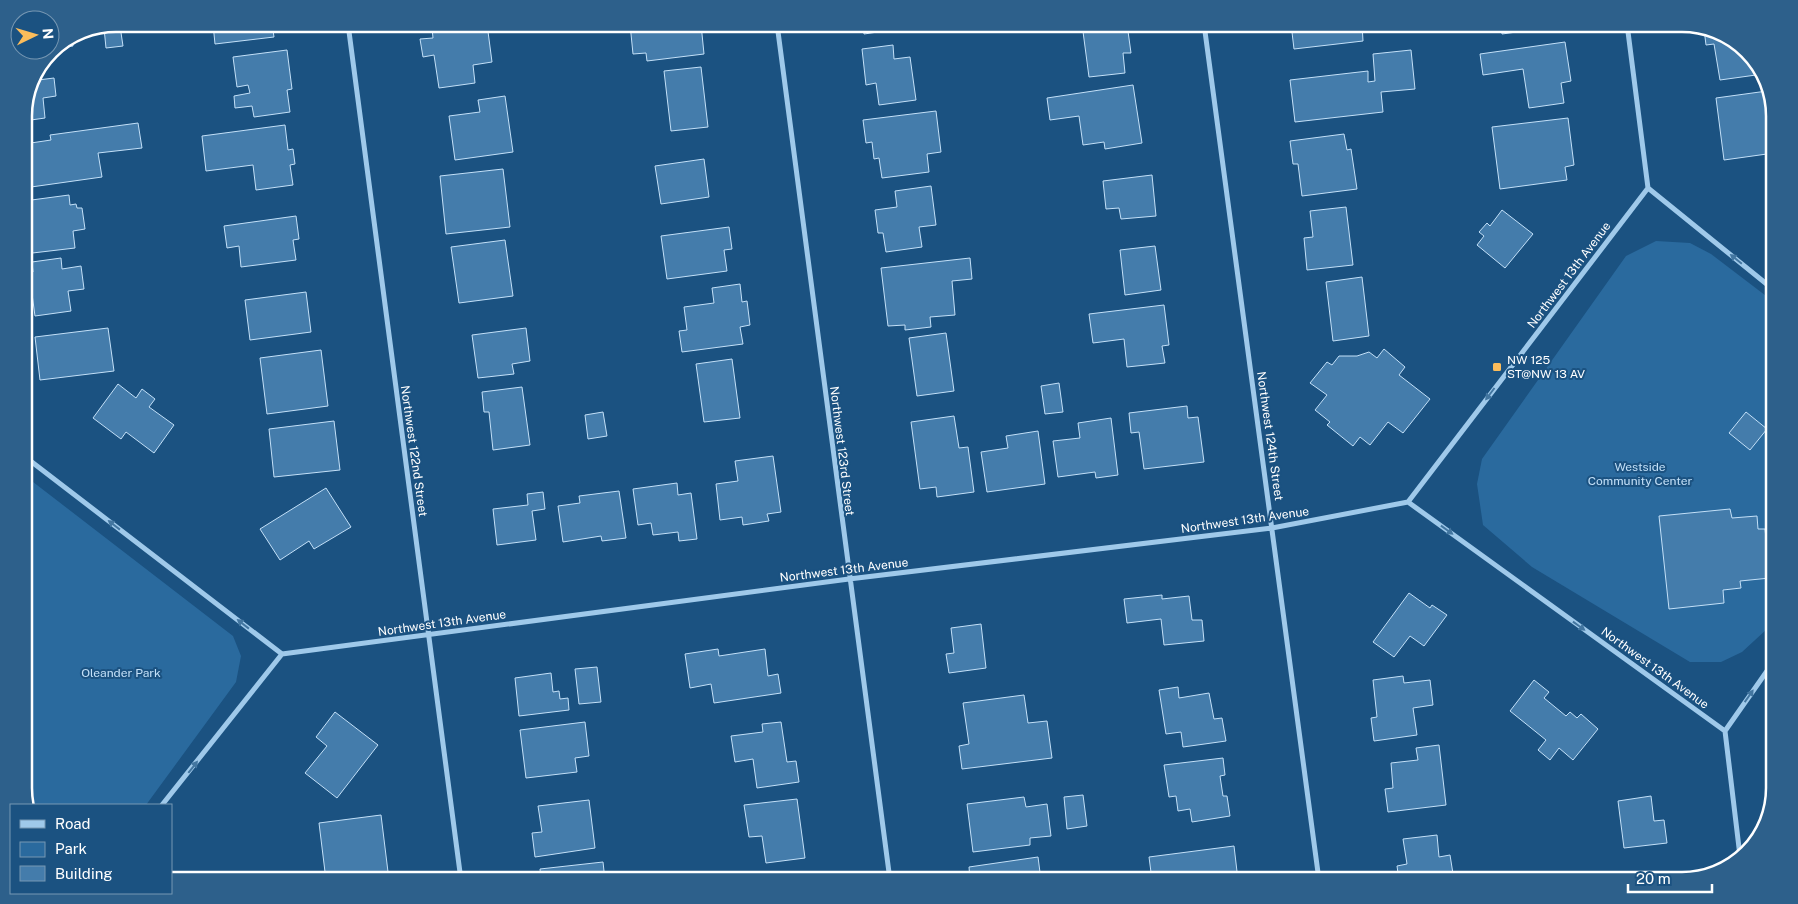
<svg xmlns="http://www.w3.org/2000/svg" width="1798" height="904" font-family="'Public Sans',sans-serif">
<rect width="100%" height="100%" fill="#1b5281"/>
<!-- green -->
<path fill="#2a6a9e" d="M1656,241L1690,243L1711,254L1774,302V619L1767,629L1742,652L1721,662H1690L1532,567L1483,525L1477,484L1482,459L1626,256Z
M24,475L233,636L241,656L236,682L146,805H28L24,794Z"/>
<!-- building -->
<path fill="#447cab" stroke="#c3e0f8" d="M213,24H272L274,37L215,44Z
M464,24H487L492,62L473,65L475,83L439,88L434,55L423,57L420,39L433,38L432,28Z
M630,24H701L704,54L647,61L646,53L633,54Z
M863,24H932L864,34Z
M1082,24H1127L1131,53H1123L1125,73L1089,77Z
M1291,24H1362L1363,41L1294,49Z
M1501,24H1560V26L1502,34Z
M120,26L123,46L106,48L104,28Z
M1704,29L1722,33L1754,61L1756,75L1720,80L1714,44L1706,45Z
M72,37L73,46L54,48Z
M1565,42L1571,81L1561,83L1564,103L1529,108L1523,69L1483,75L1480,54Z
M893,45L894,59L910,57L916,100L879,105L876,83L866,85L862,49Z
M287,50L292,89L287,90L290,112L254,117L252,106L235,108L234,96L250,93L248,85L237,87L233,57Z
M1411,50L1415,89L1381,92L1383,112L1295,122L1290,80L1368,71V82L1375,81L1373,54Z
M701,67L708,127L671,131L664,71Z
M54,78L56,96L43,98L45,118L24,121V111L38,80Z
M1133,85L1142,143L1105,149L1104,142L1083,145L1079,116L1050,120L1047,98Z
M1767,91L1774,111V153L1724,160L1716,98Z
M505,96L513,152L455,160L449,116L480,112L478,100Z
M936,111L941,152L927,154L929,172L882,178L879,158L874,159L872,142L866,143L863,120Z
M1568,118L1574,165L1565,167L1567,180L1500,189L1492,127Z
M138,123L142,148L98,153L102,177L24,188V144L51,140L50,135Z
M285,125L288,150L293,149L295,164L290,165L293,185L256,190L253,165L206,171L202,136Z
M1344,134L1347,150L1351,149L1357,189L1302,196L1298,164H1293L1290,141Z
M704,159L709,197L661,204L655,166Z
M503,169L510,227L446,234L440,176Z
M1152,175L1156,216L1121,219L1119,208L1106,209L1103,181Z
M931,186L936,225L919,227L922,247L886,252L883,233H878L875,210L897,207L895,191Z
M69,195L70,205L76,204L77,208H82L85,229L73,231L75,248L24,254V201Z
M1346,207L1353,265L1307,270L1304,238L1313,237L1310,211Z
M1502,210L1533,234L1505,268L1477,245L1484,236L1479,232L1487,223L1490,226Z
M296,216L299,239L293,240L296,260L241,267L239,246L227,248L224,226Z
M729,227L732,249L724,250L727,271L667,279L661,236Z
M505,240L513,296L459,303L451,247Z
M1155,246L1161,290L1125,295L1120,250Z
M61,258L62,269L81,266L84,289L68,291L71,311L35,316L29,272H33L32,262Z
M970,258L972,279L952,281L955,315L930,317L931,327L905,330V325L888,326L881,268Z
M1362,277L1369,336L1333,341L1326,282Z
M740,284L742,302L747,301L750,325L740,327L743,344L682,352L679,331L687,330L684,307L714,303L712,288Z
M306,292L311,332L250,340L245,300Z
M1164,305L1169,345L1162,346L1165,363L1127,367L1124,339L1093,343L1089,314Z
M108,328L114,371L40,380L35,337Z
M526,328L530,361L512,364L514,374L478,378L472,335Z
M946,333L954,391L917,396L909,338Z
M1384,349L1405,367L1399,375L1430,399L1403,433L1388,422L1370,445L1360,437L1353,446L1327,425L1330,422L1315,410L1327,395L1310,383L1327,362L1332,365L1339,356H1357L1369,352L1377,358Z
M321,350L328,406L267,414L260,358Z
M732,359L740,418L704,422L696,364Z
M1059,383L1063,412L1045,414L1041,386Z
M118,384L136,398L142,389L155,399L149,407L174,425L154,453L126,432L121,439L93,418Z
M522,387L530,445L493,450L489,412H484L482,392Z
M1187,406L1188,418L1198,417L1204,462L1144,469L1139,432L1131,433L1129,413Z
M603,412L607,436L588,439L585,415Z
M1746,412L1767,429L1750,450L1729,433Z
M954,416L959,448L968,447L974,492L937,497L936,487L920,489L911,422Z
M1111,418L1118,475L1096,478L1095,472L1058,477L1053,441L1080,438L1078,423Z
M334,421L340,470L274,477L269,429Z
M1038,431L1045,484L987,492L981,452L1008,448L1006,436Z
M773,456L781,512L767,514L769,521L743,525L742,517L720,520L716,484L738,481L735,461Z
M677,483L678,495L691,493L697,539L679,541L678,532L653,535L651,523L638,525L633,489Z
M326,488L351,527L314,549L309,541L280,560L260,529Z
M619,491L626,538L602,541L601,536L563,542L558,506L580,503L579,496Z
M543,492L545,509L532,511L536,540L497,545L493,509L528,505L527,494Z
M1730,509L1732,518L1757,516L1758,529H1765L1770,578L1740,581L1741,588L1723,590L1724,603L1669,609L1659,516Z
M1409,593L1430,608L1432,605L1447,615L1424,646L1410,636L1394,657L1373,642Z
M1162,595V599L1189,596L1192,620H1202L1204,641L1164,645L1161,619L1127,623L1124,599Z
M981,624L986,668L949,673L946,654L954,653L951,628Z
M718,649L719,656L765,649L768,676L778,674L781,693L714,703L711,684L690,688L685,654Z
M597,667L601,702L579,704L575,669Z
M551,673L553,692L559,691L560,699L568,698L569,710L519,716L515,678Z
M1403,676L1404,683L1430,680L1433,705L1413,708L1417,735L1374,741L1371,718L1377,717L1373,680Z
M1534,680L1549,692L1544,698L1566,716L1570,712L1577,718L1581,714L1598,729L1573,760L1559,748L1550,760L1538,750L1546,740L1510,711Z
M1178,687L1179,698L1209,693L1214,719L1222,718L1226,741L1183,747L1181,732L1166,734L1159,690Z
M1024,695L1028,723L1047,721L1052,758L962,769L959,746L969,744L963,703Z
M335,712L378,745L337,798L305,773L327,746L316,737Z
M585,722L589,756L575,758L577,772L526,778L520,730Z
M781,722L787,762L796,761L799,782L757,788L753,759L735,762L731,736L763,732L762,724Z
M1439,745L1446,805L1388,812L1385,789L1393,788L1391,763L1418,760L1416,748Z
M1223,758L1225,775L1220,776L1223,796H1227L1230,816L1192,822L1190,809L1178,811L1176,796L1169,797L1164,765Z
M1083,795L1087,826L1067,829L1064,797Z
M1651,796L1654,821L1664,820L1667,843L1624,848L1618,801Z
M1024,797L1026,807L1047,804L1051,836L1030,838V845L973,852L967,804Z
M797,799L805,858L766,863L762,836L749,837L744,805Z
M589,800L595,848L535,857L532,833L542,832L538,806Z
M381,815L389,880H326L319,823Z
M1437,835L1439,857L1450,855L1454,880H1399L1397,866L1407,864L1403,839Z
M1234,846L1238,880H1152L1149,857Z
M1038,857L1041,880H970L969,867Z
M603,862L605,880H541L540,869Z"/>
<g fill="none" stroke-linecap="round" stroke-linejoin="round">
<!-- street -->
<path stroke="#9fc9ea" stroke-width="5" d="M348,24L461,880
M777,24L890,880
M1204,24L1319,880
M1627,24L1648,188
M1648,188L1774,290
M24,456L282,654
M1408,502L1725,731
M1725,731L1740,856
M1725,731L1774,661
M162,805L282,654L849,579L1272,528L1408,502L1648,188"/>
</g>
<!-- one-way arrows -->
<defs><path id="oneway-solid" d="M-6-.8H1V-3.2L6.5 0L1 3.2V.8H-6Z" transform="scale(1.25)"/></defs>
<g fill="#4376a0">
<use href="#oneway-solid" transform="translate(1736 259) rotate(-141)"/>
<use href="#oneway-solid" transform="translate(1490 394) rotate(127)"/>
<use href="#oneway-solid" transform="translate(114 525) rotate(-142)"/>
<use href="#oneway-solid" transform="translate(1447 530) rotate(36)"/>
<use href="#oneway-solid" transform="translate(243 624) rotate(-142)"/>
<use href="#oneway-solid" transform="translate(1579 626) rotate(36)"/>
<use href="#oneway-solid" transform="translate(1749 696) rotate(-55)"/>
<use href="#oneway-solid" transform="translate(193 767) rotate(-52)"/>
</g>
<!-- markers -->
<rect fill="#fcbd5b" stroke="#1b5281" stroke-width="2" x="1492" y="362" width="10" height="10" rx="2.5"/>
<g text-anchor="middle" stroke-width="4" stroke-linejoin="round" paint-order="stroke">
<!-- street labels -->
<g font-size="12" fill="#fff" stroke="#1b5281">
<text transform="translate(1569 275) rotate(-53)" y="4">Northwest 13th Avenue</text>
<text transform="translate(1270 436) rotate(82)" y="4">Northwest 124th Street</text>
<text transform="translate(414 451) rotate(82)" y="4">Northwest 122nd Street</text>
<text transform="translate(842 451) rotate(83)" y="4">Northwest 123rd Street</text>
<text transform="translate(1245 520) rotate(-8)" y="4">Northwest 13th Avenue</text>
<text transform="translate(844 570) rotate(-7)" y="4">Northwest 13th Avenue</text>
<text transform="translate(442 623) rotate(-8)" y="4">Northwest 13th Avenue</text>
<text transform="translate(1655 668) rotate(36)" y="4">Northwest 13th Avenue</text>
</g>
<!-- poi labels -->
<g font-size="12" fill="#fff" stroke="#1b5281" text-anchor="start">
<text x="1507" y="364">NW 125<tspan x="1507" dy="14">ST@NW 13 AV</tspan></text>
</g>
<!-- park labels -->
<g font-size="12" fill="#c3e0f8" stroke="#1b5281">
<text x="1640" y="471">Westside<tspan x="1640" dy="14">Community Center</tspan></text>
<text x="121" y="677">Oleander Park</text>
</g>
</g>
<!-- crop -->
<path d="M0 0H1798V904H0ZM116 32H1682A84 84 0 0 1 1766 116V788A84 84 0 0 1 1682 872H116A84 84 0 0 1 32 788V116A84 84 0 0 1 116 32Z" fill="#2d608b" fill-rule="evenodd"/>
<path fill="none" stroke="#fff" stroke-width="2.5" d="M116 32H1682A84 84 0 0 1 1766 116V788A84 84 0 0 1 1682 872H116A84 84 0 0 1 32 788V116A84 84 0 0 1 116 32Z"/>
<!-- legend -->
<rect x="10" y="804" width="162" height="90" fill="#1b5281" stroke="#7697b3"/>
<rect x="20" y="820" width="25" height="8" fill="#9fc9ea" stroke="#7697b3"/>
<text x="55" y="829" font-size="15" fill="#ffffff">Road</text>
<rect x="20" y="842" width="25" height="15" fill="#2a6a9e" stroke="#7697b3"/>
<text x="55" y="854" font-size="15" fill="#ffffff">Park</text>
<rect x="20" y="866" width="25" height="15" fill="#447cab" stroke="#7697b3"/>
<text x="55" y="879" font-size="15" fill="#ffffff">Building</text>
<!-- north arrow -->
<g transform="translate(35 35) rotate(85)"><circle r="24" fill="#1b5281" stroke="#7697b3"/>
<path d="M0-4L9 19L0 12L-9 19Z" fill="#fcbd5b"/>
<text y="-8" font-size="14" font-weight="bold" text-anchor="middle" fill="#ffffff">N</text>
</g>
<!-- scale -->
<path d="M1628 884v8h84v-8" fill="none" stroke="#ffffff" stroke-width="2.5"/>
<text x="1636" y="884" font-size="15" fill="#ffffff" stroke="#1b5281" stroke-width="4" paint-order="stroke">20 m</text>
</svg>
